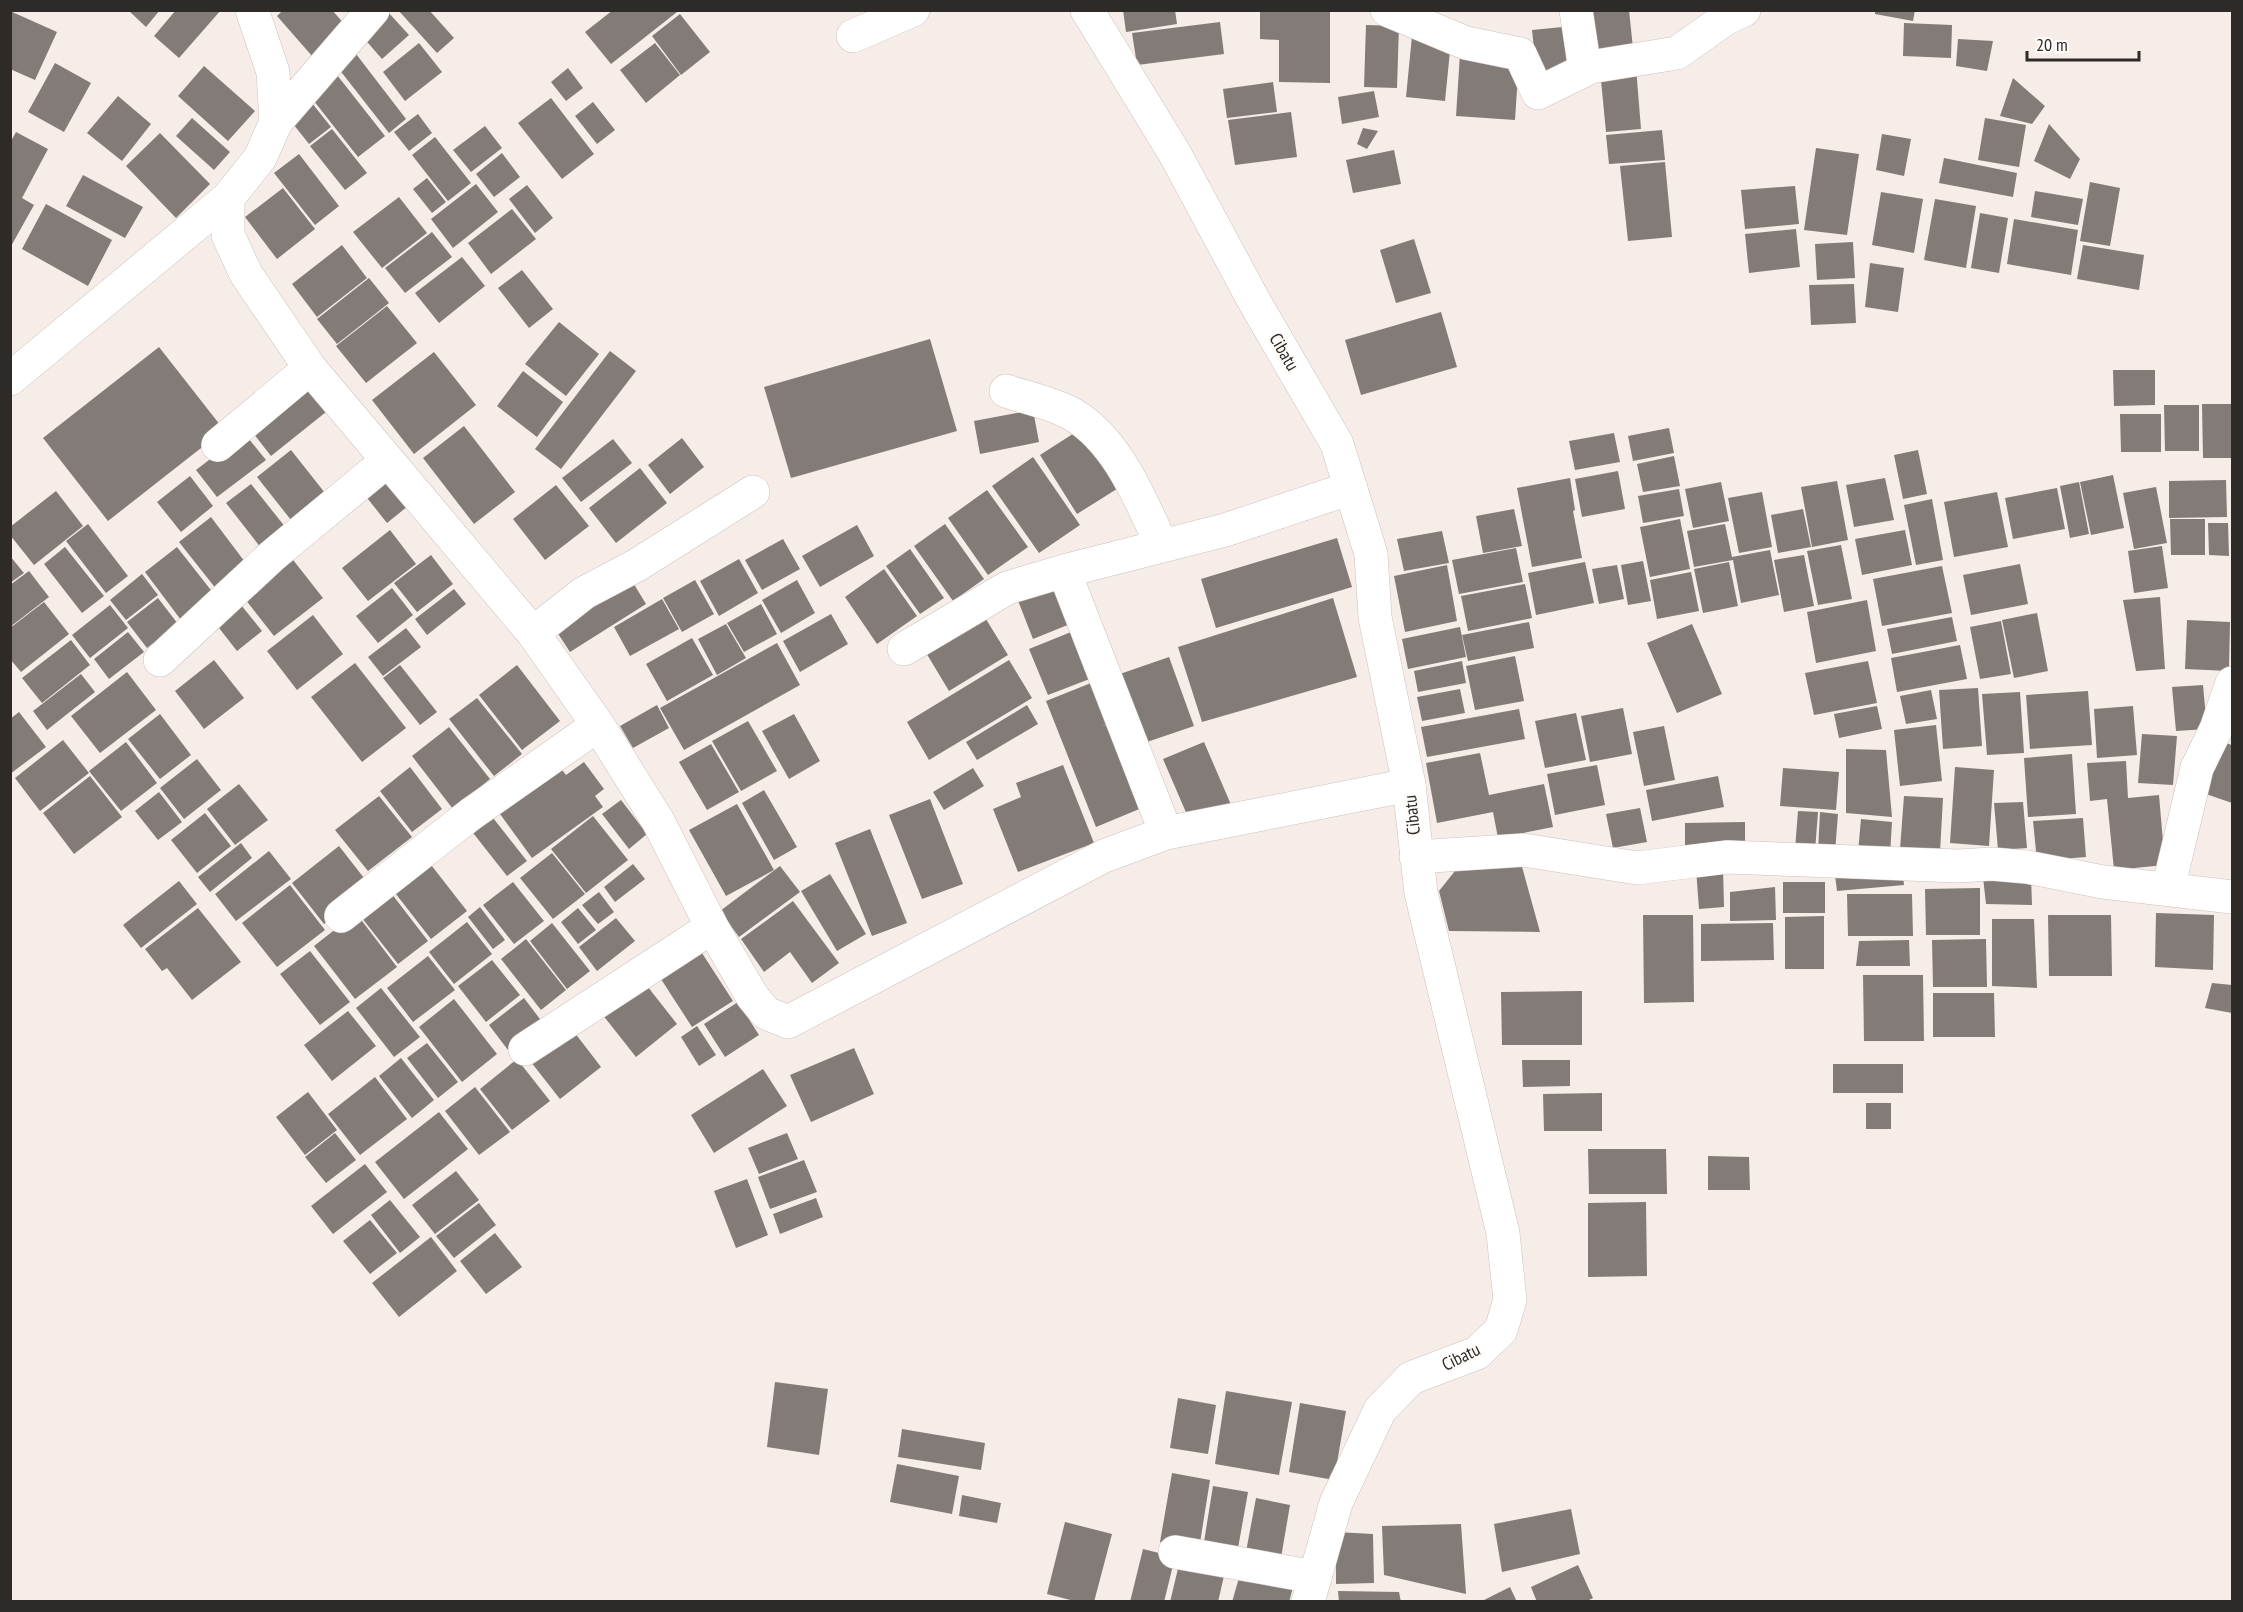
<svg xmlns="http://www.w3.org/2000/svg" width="2243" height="1612" font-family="'PT Sans Narrow',sans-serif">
<rect width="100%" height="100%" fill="#f6ece8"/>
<!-- building -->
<path fill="#837b77" d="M128,10H160L146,27Z
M176,10H221L179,58L154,36Z
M283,10H332L346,26L312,56L277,16Z
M398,10H429L454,38L437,53Z
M613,10H676L677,12L611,64L585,32Z
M1123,10H1175L1177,24L1126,32Z
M1260,10H1330V83L1279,82V40L1260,39Z
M1629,10L1633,48L1587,52L1583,11Z
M1875,10H1915L1913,21L1875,14Z
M10,11L57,32L35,80L10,69Z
M388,12L409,35L382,59L362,36Z
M680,14L710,52L681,75L652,36Z
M1220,22L1224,54L1137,65L1132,33Z
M1904,23L1952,25L1951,58L1903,56Z
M1366,25L1399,26L1397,88L1364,87Z
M1573,26L1577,72L1537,76L1532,30Z
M1412,36L1451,41L1445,101L1406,97Z
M1958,39L1993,41L1987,71L1956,66Z
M419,43L442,72L405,101L383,72Z
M655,43L680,75L646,103L620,70Z
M353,50L406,119L389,133L335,64Z
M1460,54L1519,59L1515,120L1456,116Z
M55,63L91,83L64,132L28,112Z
M204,66L255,111L228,141L178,96Z
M1636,67L1641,129L1606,132L1600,70Z
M568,68L583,88L566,101L551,82Z
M337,75L385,136L358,157L310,96Z
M2013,78L2045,106L2032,124L2000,116Z
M1273,82L1277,112L1227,118L1223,89Z
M1374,91L1379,117L1342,124L1338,97Z
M118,96L151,124L122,161L87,133Z
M308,98L331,127L309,144L286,115Z
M551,98L594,154L562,179L518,123Z
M593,102L615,130L597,144L575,116Z
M1291,112L1297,157L1235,165L1228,120Z
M418,114L432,133L409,151L394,132Z
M192,118L230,152L214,170L176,136Z
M1985,118L2026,125L2019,167L1978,160Z
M2049,124L2080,159L2070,179L2034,161Z
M485,126L502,148L471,172L453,150Z
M1363,128L1378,131L1367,149L1357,144Z
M332,129L367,173L345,190L310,146Z
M1662,130L1665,160L1609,164L1606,135Z
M16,132L48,149L22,198L34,205L10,248V143Z
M160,133L210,184L176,218L126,166Z
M1882,134L1911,139L1904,176L1876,170Z
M435,137L471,183L448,201L412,155Z
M1816,148L1859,154L1847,235L1804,230Z
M1394,150L1401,184L1353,193L1346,160Z
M502,153L520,177L494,197L476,174Z
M299,154L339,206L315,225L274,173Z
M1944,158L2017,173L2013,197L1939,183Z
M1665,162L1672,237L1628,241L1620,166Z
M83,175L143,207L125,238L66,206Z
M427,178L446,202L432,213L413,189Z
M2090,182L2120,188L2110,246L2080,241Z
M476,184L498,212L453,248L431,219Z
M527,185L553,218L535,233L509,199Z
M1795,186L1799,224L1745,229L1741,190Z
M283,188L315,229L277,259L245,217Z
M2035,191L2083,199L2078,225L2031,217Z
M1881,192L1923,199L1914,253L1872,245Z
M399,197L427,233L382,268L353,232Z
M1935,199L1976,206L1966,268L1924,260Z
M46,204L112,240L88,286L22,249Z
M512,209L536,239L491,274L468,243Z
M1980,213L2008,218L1999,273L1971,268Z
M2014,219L2078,230L2071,275L2007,264Z
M1796,229L1800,267L1749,273L1745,234Z
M432,232L452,257L405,293L385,268Z
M1414,239L1431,293L1396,303L1380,250Z
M1853,242L1855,278L1817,280L1815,244Z
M342,245L367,278L317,317L292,284Z
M2083,245L2144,255L2139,290L2077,279Z
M462,257L485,286L439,323L415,293Z
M1870,263L1904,268L1898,312L1865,307Z
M522,270L553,309L529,328L498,288Z
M369,278L389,303L337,344L317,319Z
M1854,284L1856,323L1811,325L1809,285Z
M387,306L417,343L366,383L336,346Z
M1441,312L1457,367L1361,395L1345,340Z
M559,322L599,354L566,396L525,364Z
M930,339L957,431L791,478L764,387Z
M159,347L224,430L108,521L43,438Z
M610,351L636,371L561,469L535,449Z
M434,352L476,405L414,454L372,400Z
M2113,370H2155V405L2114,406Z
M523,371L563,402L537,437L497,406Z
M315,377L336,404L271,456L250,429Z
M2202,404H2232V458H2203Z
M2164,405H2199V451H2165Z
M1033,410L1039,442L980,454L974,421Z
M2120,414H2161V452H2121Z
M464,426L515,492L474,524L423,458Z
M1082,428L1120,487L1077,514L1040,455Z
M1669,428L1674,453L1633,461L1628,436Z
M244,433L266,460L217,497L196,470Z
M1614,433L1620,462L1575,470L1569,441Z
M682,438L704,467L670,494L648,465Z
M613,439L632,463L581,502L562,478Z
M291,450L325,493L291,520L257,477Z
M1918,450L1927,494L1903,499L1894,455Z
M1674,456L1680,486L1643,492L1637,464Z
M1033,457L1080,525L1039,553L992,486Z
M640,468L667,503L616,543L589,508Z
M1618,471L1625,509L1582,517L1575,479Z
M382,472L408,506L387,523L360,489Z
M2113,475L2124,528L2091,535L2080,482Z
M190,476L213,506L181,532L157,502Z
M1570,478L1575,510L1573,511L1582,558L1532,567L1517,488Z
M1885,478L1894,520L1854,527L1846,485Z
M2226,480L2227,517L2169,518V481Z
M1837,481L1848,540L1812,547L1801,487Z
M1721,482L1729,521L1693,528L1685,489Z
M2079,482L2089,534L2070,538L2060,486Z
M251,484L286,528L261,548L226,503Z
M556,485L589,526L545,560L513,519Z
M2156,487L2167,543L2134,549L2123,493Z
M2057,488L2065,529L2013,539L2005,498Z
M1679,489L1684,516L1643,523L1638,496Z
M987,490L1028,547L988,575L948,518Z
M56,491L83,526L34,565L10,535V527Z
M1762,492L1772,547L1739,553L1728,498Z
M1997,492L2008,547L1954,557L1944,502Z
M1932,499L1943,560L1916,565L1904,505Z
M1514,509L1522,546L1483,553L1476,516Z
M1803,509L1811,547L1778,553L1771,515Z
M211,517L248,566L217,590L179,542Z
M1680,519L1690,569L1650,577L1640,527Z
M2170,519H2205V555H2171Z
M2208,523H2228L2229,556L2209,555Z
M88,524L128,576L106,593L66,541Z
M945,524L984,579L953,601L914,546Z
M1725,524L1732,557L1770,550L1779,595L1741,603L1733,560L1694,567L1687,531Z
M857,525L874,556L820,587L802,556Z
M390,530L416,564L368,601L342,568Z
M1905,530L1912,565L1862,575L1855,539Z
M1442,531L1449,563L1404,571L1397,539Z
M1337,538L1352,587L1216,628L1201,579Z
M783,539L800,569L762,590L745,560Z
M1841,545L1852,599L1818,605L1807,551Z
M2162,546L2168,588L2134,593L2128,551Z
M65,547L104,596L82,613L44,564Z
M177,547L214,594L181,620L145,572Z
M1516,548L1523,582L1459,594L1452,560Z
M910,549L944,598L920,614L886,566Z
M431,555L453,584L417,612L394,583Z
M1804,555L1814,606L1784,612L1774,560Z
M10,556L24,573L10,583Z
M290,556L323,598L274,636L241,594Z
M739,559L758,593L719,616L700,581Z
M1643,561L1651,601L1628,605L1621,565Z
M1585,562L1594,603L1536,615L1528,573Z
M1729,562L1738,606L1703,613L1694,569Z
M2020,564L2028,604L1971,615L1963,575Z
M1447,565L1457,621L1405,632L1394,576Z
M1617,565L1624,599L1599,604L1592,569Z
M1942,566L1952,613L1882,626L1873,579Z
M884,569L917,616L877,644L845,597Z
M29,571L49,597L10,627V585Z
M1691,572L1699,611L1657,619L1650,580Z
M142,574L158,595L126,620L110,600Z
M1053,579L1070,624L1033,639L1015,593Z
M695,580L714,614L682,632L663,598Z
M797,580L815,613L781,633L762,600Z
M632,581L646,604L570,652L555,629Z
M1525,584L1532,618L1468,631L1461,596Z
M392,588L413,615L378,643L356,616Z
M454,589L466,604L427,635L415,619Z
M2160,597L2165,669L2136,671L2123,600Z
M158,598L178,624L147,648L127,622Z
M1333,598L1357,677L1202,722L1178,647Z
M662,599L679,629L630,656L614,627Z
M237,600L262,631L237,651L212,619Z
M1867,600L1876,651L1816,663L1807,612Z
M44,602L69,634L21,672L10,659V628Z
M761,604L777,634L744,652L727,623Z
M110,605L128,628L90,658L72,635Z
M981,611L1008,655L949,691L922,646Z
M2037,613L2048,671L2014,678L2002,620Z
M831,614L848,644L800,672L783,641Z
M313,615L343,654L297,690L267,651Z
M1952,617L1957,641L1892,654L1887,629Z
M2187,620L2230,622L2229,671L2185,669Z
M2001,621L2011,674L1980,679L1970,627Z
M1529,622L1534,648L1468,661L1462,635Z
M726,624L746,658L717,675L698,639Z
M1692,624L1722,694L1677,713L1647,643Z
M1460,627L1466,657L1408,669L1402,639Z
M406,628L421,647L383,676L368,657Z
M1081,628L1100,675L1048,695L1029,649Z
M128,632L144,652L109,679L94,659Z
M692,638L713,675L667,701L646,664Z
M71,640L90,665L42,703L22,678Z
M777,643L800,685L684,750L660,708Z
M1960,645L1967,679L1897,692L1891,658Z
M1515,656L1524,701L1475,710L1466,666Z
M1169,657L1194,726L1144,743L1120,674Z
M214,660L244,698L204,729L175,691Z
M1009,660L1032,698L929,760L907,722Z
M1462,661L1466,683L1418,692L1414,671Z
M1868,661L1877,703L1814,715L1805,673Z
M355,663L406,728L362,762L311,697Z
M400,665L437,712L420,725L383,678Z
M517,665L560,721L522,750L479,695Z
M127,672L156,710L100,753L71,716Z
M81,674L95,692L47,730L33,711Z
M1101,679L1117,720L1102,726L1116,722L1149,805L1096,827L1046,701Z
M2203,685L2207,729L2176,731L2172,687Z
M1978,688L1982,746L1943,749L1939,690Z
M1460,689L1465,713L1422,721L1417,697Z
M1931,690L1937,719L1906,724L1900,696Z
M2088,691L2092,745L2030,749L2026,695Z
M2020,692L2024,753L1987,755L1982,694Z
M477,698L522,754L494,776L449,719Z
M657,705L669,728L633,748L620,726Z
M1027,705L1038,724L977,760L966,742Z
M1877,706L1882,729L1839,738L1834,714Z
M2133,706L2137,755L2097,758L2094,709Z
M1623,708L1632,754L1590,762L1581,716Z
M1519,709L1525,739L1427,757L1421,727Z
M19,712L46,747L10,774V719Z
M1576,713L1586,760L1545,768L1535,721Z
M160,714L191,755L160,779L128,739Z
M794,714L820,761L789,779L762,731Z
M748,721L777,771L741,791L712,741Z
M1936,725L1942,781L1900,786L1894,730Z
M1664,726L1675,780L1644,786L1633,732Z
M449,727L490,779L453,809L412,756Z
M2142,734L2177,736L2173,785L2138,783Z
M63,740L89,773L40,811L15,778Z
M126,742L157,783L121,811L89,771Z
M1204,742L1232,807L1191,824L1163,759Z
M2222,742L2232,745V803L2206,794Z
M711,744L739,792L707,810L679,762Z
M1846,749L1886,750L1892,817L1846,813Z
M1480,753L1489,795L1544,784L1553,827L1498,838L1493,812L1437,823L1426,763Z
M2072,754L2076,814L2028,817L2024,758Z
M197,759L221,790L184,819L160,788Z
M2126,761L2128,798L2159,795L2165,865L2114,870L2107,799L2090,801L2087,763Z
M556,762L566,775L584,762L604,789L595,796L603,807L532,858L495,807Z
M1063,765L1094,843L1018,872L993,809L1021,797L1016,783Z
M1597,765L1605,805L1555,815L1547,774Z
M410,767L442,809L412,832L380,791Z
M1955,767L1994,770L1989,846L1950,843Z
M973,768L984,786L944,810L933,792Z
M1783,768L1839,772L1836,810L1780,806Z
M90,776L122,817L74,854L43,813Z
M1718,776L1724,807L1652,821L1646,790Z
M239,784L268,820L235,845L207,809Z
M764,790L797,847L774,860L742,803Z
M159,792L182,822L158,840L135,811Z
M379,796L412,837L368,871L335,830Z
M1904,796L1943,798L1940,852L1900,849Z
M930,799L963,884L922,899L889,815Z
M621,800L647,834L629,849L602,814Z
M2023,802L2027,848L1998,850L1994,803Z
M737,804L774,870L726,896L689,830Z
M1640,808L1647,842L1613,848L1606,814Z
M486,809L527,861L507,876L466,824Z
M1798,811L1818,812L1815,851L1795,849Z
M1820,812L1838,814L1835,852L1818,851Z
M205,813L231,846L197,873L171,840Z
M593,816L628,860L586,893L551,849Z
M2083,818L2086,857L2037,861L2033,821Z
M1861,819L1892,822L1890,855L1858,852Z
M1745,822V851H1685V823Z
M870,829L907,923L872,936L835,843Z
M241,843L252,858L210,892L198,877Z
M339,846L371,887L324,924L292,883Z
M269,851L291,879L236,921L215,894Z
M552,853L585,894L553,919L520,878Z
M428,861L467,911L431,939L392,889Z
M1521,863L1540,932L1449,931L1439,891L1459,866Z
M633,864L645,879L615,902L604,887Z
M780,866L800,892L739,937L720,911Z
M1902,866L1904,885L1837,891L1835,875Z
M1723,868L1724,907L1699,909L1696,869Z
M830,874L866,934L837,951L801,891Z
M2031,876L2032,905L1986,904L1983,877Z
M179,881L197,904L141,948L123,925Z
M513,882L544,921L514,944L483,905Z
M1783,882H1825V913H1783Z
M290,885L325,930L277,967L242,923Z
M1775,887L1776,920L1730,921V892Z
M1980,888V935H1926L1925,889Z
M388,889L428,941L398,964L358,913Z
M599,892L614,912L598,924L582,905Z
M1847,894H1912L1913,936H1848Z
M793,901L839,963L812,983L790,952L764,972L741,939Z
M480,907L505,940L493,949L468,917Z
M198,908L241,962L192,1000L167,968L162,971L145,949Z
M578,908L596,930L578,944L561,922Z
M356,913L397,967L355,999L314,946Z
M2156,913L2214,915L2213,970L2155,967Z
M1643,915H1693L1694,1002L1644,1003Z
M2048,915H2111L2112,976H2049Z
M1824,916V969H1785V917Z
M616,918L635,941L597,971L579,947Z
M1992,919H2034L2037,988L1992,986Z
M467,922L492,954L454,984L429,952Z
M552,923L590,971L567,989L530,941Z
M1773,923L1774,960L1701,961V924Z
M526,939L566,990L541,1010L501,959Z
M1986,939L1987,987H1933L1932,940Z
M1909,940L1910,966H1856L1859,941Z
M700,950L733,1001L692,1027L659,976Z
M310,951L350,1002L320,1025L280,974Z
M428,956L455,990L413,1022L387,988Z
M492,960L520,995L486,1022L458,986Z
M1863,975H1923L1924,1041H1864Z
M644,982L677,1024L636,1057L602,1014Z
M2212,983L2232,985V1013L2205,1008Z
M381,988L420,1037L394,1057L356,1008Z
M1582,991V1045H1502L1501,992Z
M1933,993H1994L1995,1037H1933Z
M524,998L543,1023L508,1050L489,1025Z
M454,999L497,1054L462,1082L419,1027Z
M738,1002L759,1035L725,1057L704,1024Z
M348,1011L376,1046L332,1081L304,1045Z
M568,1024L601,1067L560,1099L527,1057Z
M697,1026L716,1055L699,1066L681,1037Z
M427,1043L458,1082L438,1098L407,1058Z
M854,1048L874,1094L811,1122L790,1075Z
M401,1058L434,1100L412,1118L379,1076Z
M517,1059L550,1101L512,1130L480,1089Z
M1522,1060H1570V1086L1523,1087Z
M1833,1064H1903V1093H1833Z
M763,1069L787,1106L714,1153L691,1115Z
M375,1077L407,1119L360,1155L328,1114Z
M475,1087L510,1132L479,1155L445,1111Z
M308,1092L337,1130L305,1155L276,1117Z
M1602,1093V1131H1544L1543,1094Z
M1866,1103H1891V1129H1866Z
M439,1112L468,1149L404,1199L375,1162Z
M335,1133L356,1160L326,1183L305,1157Z
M787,1133L798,1159L759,1174L748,1148Z
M1588,1149H1666L1667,1194H1589Z
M1708,1156L1749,1157L1750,1190H1708Z
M804,1160L817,1192L770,1209L758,1177Z
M365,1164L387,1192L333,1234L311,1206Z
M456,1171L479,1200L435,1234L412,1205Z
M747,1179L768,1235L736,1248L714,1191Z
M816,1198L823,1217L780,1234L773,1214Z
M390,1200L420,1237L400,1253L371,1215Z
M1646,1202L1647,1276L1588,1277V1203Z
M479,1203L496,1225L454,1258L436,1236Z
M370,1220L397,1253L370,1274L343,1241Z
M495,1233L522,1267L486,1294L460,1261Z
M431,1237L457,1271L399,1317L372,1283Z
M775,1382L828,1389L819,1455L767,1447Z
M1226,1391L1292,1402L1279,1475L1215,1464Z
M1178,1398L1216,1405L1208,1454L1170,1448Z
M1300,1403L1346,1411L1334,1480L1289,1472Z
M902,1429L985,1443L981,1470L898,1457Z
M897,1464L959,1476L952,1514L890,1502Z
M1172,1473L1210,1480L1199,1549L1160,1542Z
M1213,1486L1248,1492L1237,1554L1203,1548Z
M962,1495L1001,1503L997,1523L959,1516Z
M1256,1498L1290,1505L1281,1558L1246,1552Z
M1571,1509L1580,1554L1502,1572L1494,1524Z
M1065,1522L1112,1534L1094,1602H1078L1047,1594Z
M1461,1524L1466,1594L1384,1575L1382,1526Z
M1336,1532L1373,1534L1374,1583L1336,1584Z
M1143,1549L1175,1557L1164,1602H1130Z
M1181,1556L1226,1567L1218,1602H1170Z
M1578,1565L1593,1598L1585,1602H1537L1531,1587Z
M1241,1571L1293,1587L1289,1602H1232Z
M1510,1587L1517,1602H1480Z
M1338,1591L1399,1592L1401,1602H1339Z"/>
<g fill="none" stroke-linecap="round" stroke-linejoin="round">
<defs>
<path id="minor" d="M1387,10L1466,43L1520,54L1538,93L1585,70L1576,10
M853,36L913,10
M1584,68L1677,53L1725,19L1744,10
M276,122L373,10
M228,198V235L246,274L310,368L533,633L598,725L658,821L712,927L752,996L766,1013L788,1022L1104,856L1166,833L1409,785
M10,379L228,198L260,158L276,122L273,72L252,10
M1006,391C1027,398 1052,403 1072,414C1118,441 1140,499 1162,546
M218,445L310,368
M1064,571L1166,833
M533,633L584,593L637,565L753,492
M904,649L1007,588L1064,571L1225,530L1351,488
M160,660L272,556L387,461
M1416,857L1524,850L1637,868L1727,857L1958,866L1992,864L2027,867L2103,882L2232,897
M2168,889L2197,768L2216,729L2232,683
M341,916L471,814L598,725
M525,1049L712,927
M1175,1552L1315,1577"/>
<path id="tertiary" d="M1087,10L1175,154L1254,301L1337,444L1371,554L1375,617L1409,785L1421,893L1503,1233L1510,1300L1501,1330L1477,1353L1411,1378L1380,1410L1336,1503L1308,1602"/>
</defs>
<!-- minor casing -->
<use href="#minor" stroke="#cbc2be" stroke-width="34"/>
<!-- tertiary casing -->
<use href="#tertiary" stroke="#cbc2be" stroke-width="34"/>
<!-- minor -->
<use href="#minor" stroke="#fff" stroke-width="33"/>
<!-- tertiary -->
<use href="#tertiary" stroke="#fff" stroke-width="33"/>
</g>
<g text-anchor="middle" stroke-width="5" stroke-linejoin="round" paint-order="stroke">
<!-- street labels -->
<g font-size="18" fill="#2d2a28" stroke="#fffbf9">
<text transform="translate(1284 352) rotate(60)" y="6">Cibatu</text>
<text transform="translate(1412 815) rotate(-96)" y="6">Cibatu</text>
<text transform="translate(1461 1357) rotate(-26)" y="6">Cibatu</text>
</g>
</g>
<!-- border -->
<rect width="2243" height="1612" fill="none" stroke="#2d2a28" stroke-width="24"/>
<!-- scale -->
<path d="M2027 51v9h112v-9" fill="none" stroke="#2d2a28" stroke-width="3"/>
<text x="2036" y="51" font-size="18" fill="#2d2a28" stroke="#fffbf9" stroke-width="4.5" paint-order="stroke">20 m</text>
</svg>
